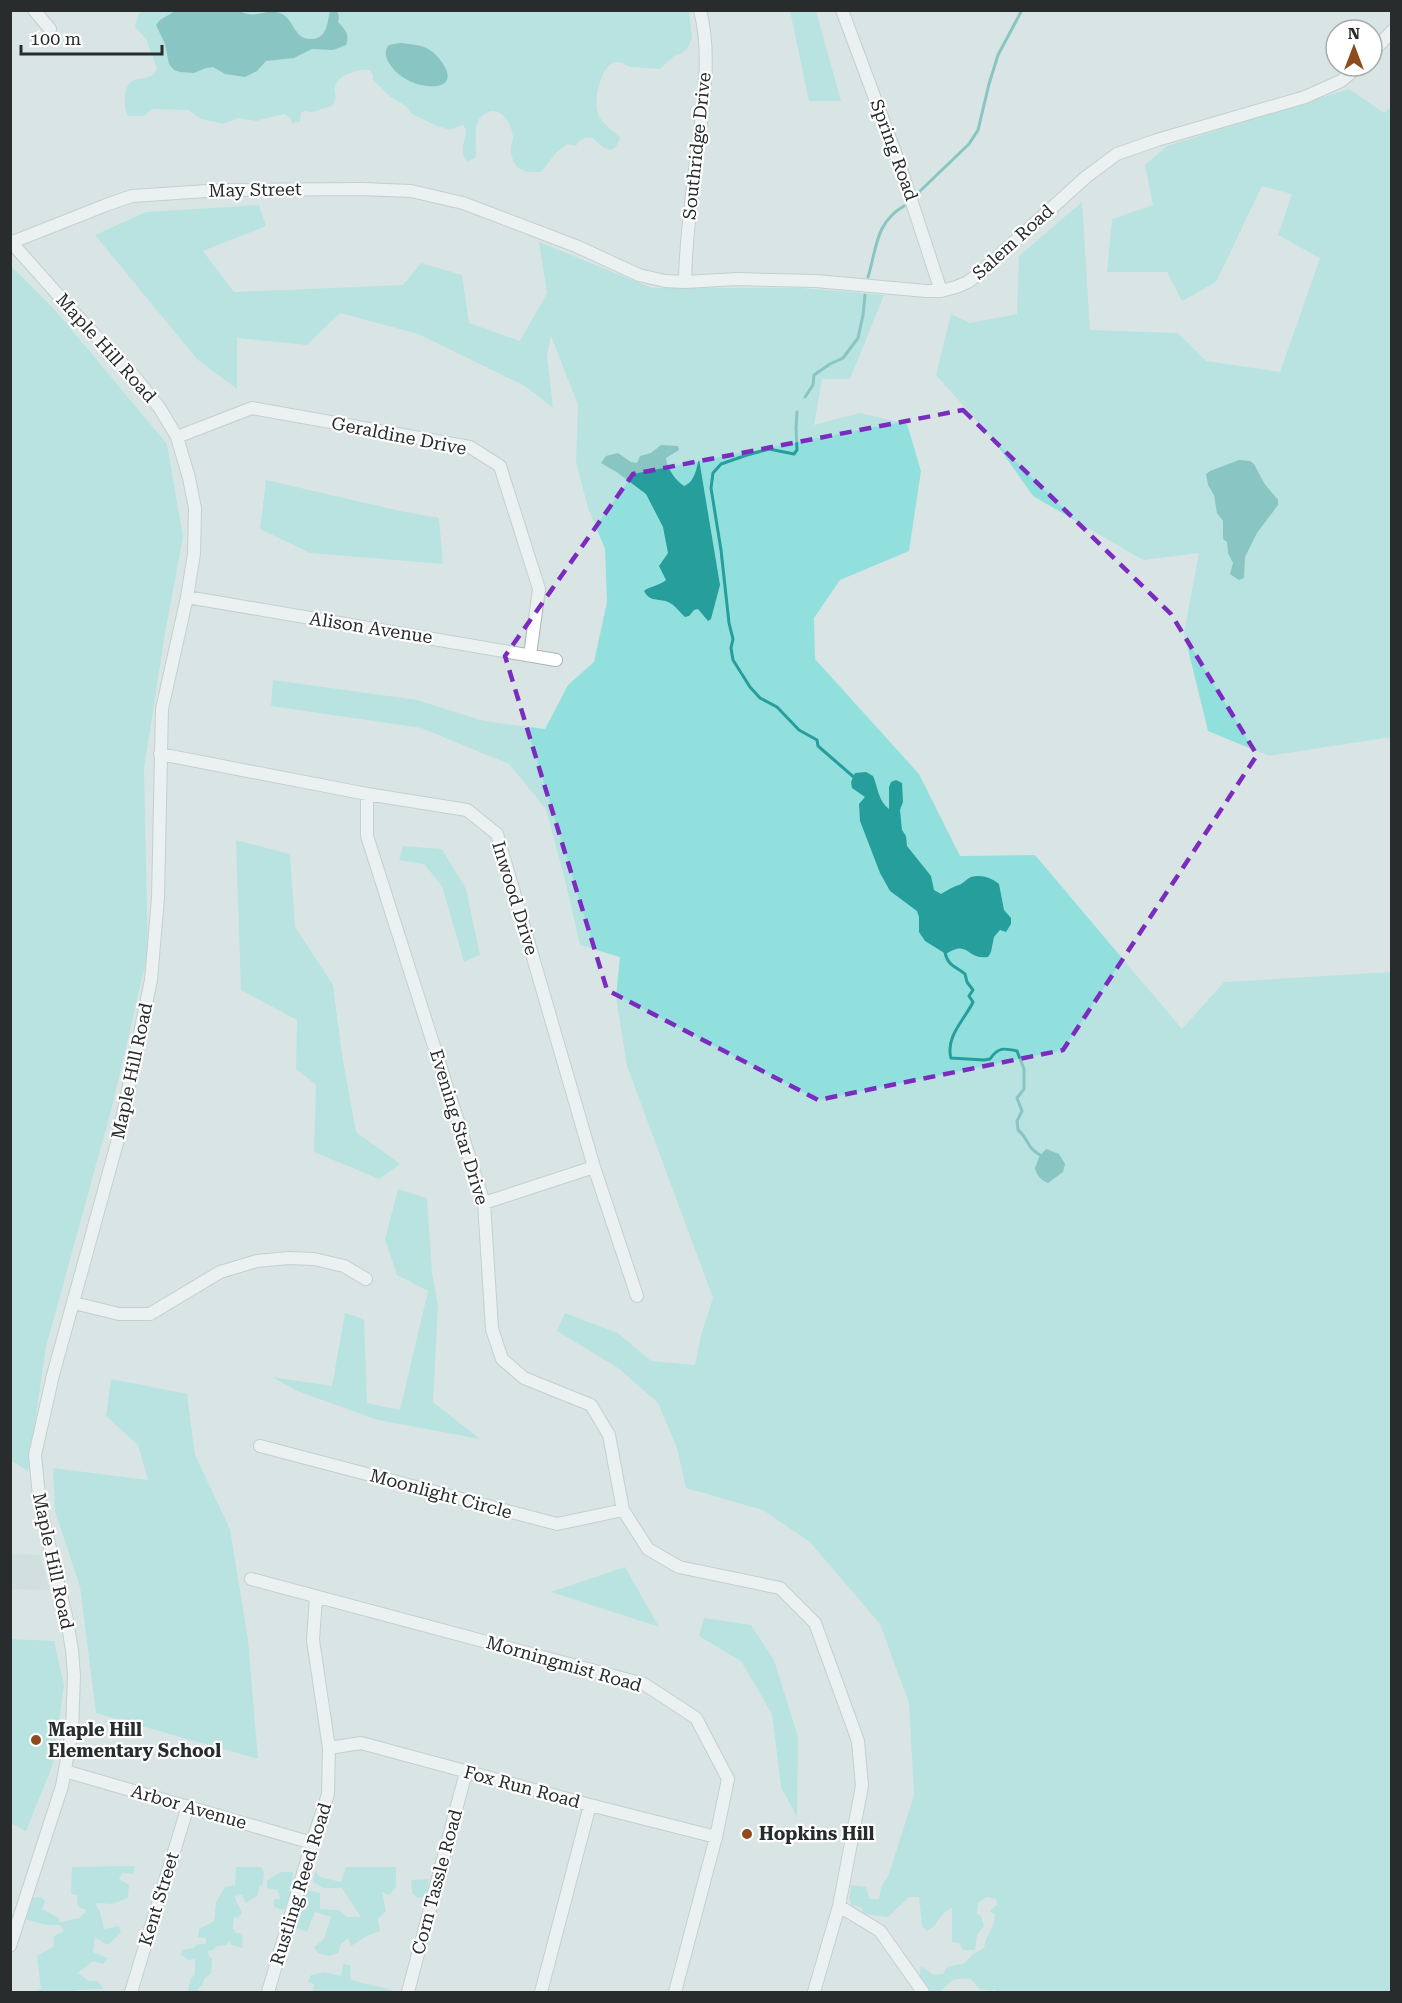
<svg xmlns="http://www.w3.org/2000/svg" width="1402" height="2003" font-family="'Roboto Serif',serif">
<rect width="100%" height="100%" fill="#d9e5e4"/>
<!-- built -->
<path fill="#c7dad9" d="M11,1554L40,1555L50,1590L11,1589Z"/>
<!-- green -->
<path fill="#92e0dd" d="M143,11H689L692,39L688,47L682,53L674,56L660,69C650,68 641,68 631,67C627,66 623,62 618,62C601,61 593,101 598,114C602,124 613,130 620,138C614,158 603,148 593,138C584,137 580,139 576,146L567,144L556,153L541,172C532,172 521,173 515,164C513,161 511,155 511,151C510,146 513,142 513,137C512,124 501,105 486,113C471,120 477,143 476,157L467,162C459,153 465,141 466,130L463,125L450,130L437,126L412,114L406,106L389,96L373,80V75L370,70C359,68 336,75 335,88C334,91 336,95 336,98L332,106L312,112L304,111L301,113L300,122L292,123L290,117L284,114L256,121L239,118L223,124L201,119L188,110L152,109L144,116H128C124,109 125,103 125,96C127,69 150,86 157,69L146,39L135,27L139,14Z
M790,11H816L841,101H809Z
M1349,89L1384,113L1391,107V737L1269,756L1208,731L1184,633L1199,553L1143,560L1033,496L993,439L936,375L951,314L970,323L1017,314L1019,256L1082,202L1090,330L1178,333L1206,361L1280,372L1320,258L1278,235L1292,194L1262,186L1216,282L1182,301L1167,272H1107L1112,219L1153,205L1145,165L1167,146Z
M259,205L266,226L203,251L234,292L403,285L421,263L462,275L469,323L520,341L547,293L539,242L652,288H802L884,295L850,379H822L814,425L860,413L907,424L921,471L909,551L840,580L814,618L815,659L919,774L960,856L1035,855L1182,1029L1224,982L1391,972V1992H998L994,1989L992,1991L979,1989L971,1979C952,1977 952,1981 939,1992H929L919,1983L921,1966L934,1975L943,1974L947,1967L965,1963L973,1954L984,1948C985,1936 994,1930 995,1915L990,1911L997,1904L996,1899L986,1897L978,1903L977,1914L981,1916L984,1926L977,1935L975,1950H963L959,1943L952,1942V1908C936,1916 940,1924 927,1931L922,1926L919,1897H909L888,1917L864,1914L861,1907L852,1905L849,1899L851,1885L866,1887L869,1899H879L881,1888L889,1874L914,1795L909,1703L880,1624L810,1542L763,1510L686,1488L677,1448L658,1403L618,1368L557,1331L565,1313L618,1333L651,1361L695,1365L701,1335L713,1298L627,1066L616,997L620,957L580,945L566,884L546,809L509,764L421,728L271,706L273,680L417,700L484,721L545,729L568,685L594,662L607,602L605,549L588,508L576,462L578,405L551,336L547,356L553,408L525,386L418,334L340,313L307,345L237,338V389L197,359L95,235L146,212Z
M10,265L56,311L167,444L183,537L165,633L144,769L148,953L113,1103L46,1347L28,1471L10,1460Z
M266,480L400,511L439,518L443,564L310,553L260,529Z
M236,840L290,854L295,927L333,985L342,1055L356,1132L400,1164L379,1179L314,1152L316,1085L296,1069L297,1020L241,990Z
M403,846L442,849L466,889L480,955L464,962L442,886L424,864L399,860Z
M398,1189L427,1198L432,1272L438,1306L433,1402L480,1439L378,1420L297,1391L272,1377L332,1386L345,1313L364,1319L367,1403L400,1410L428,1291L397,1275L385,1239Z
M111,1379L187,1394L195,1455L230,1529L248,1640L258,1759L96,1713L80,1587L55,1511L53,1468L148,1480L138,1445L106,1416Z
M625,1567L659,1627L551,1592Z
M704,1618L751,1625L774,1660L798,1737L797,1817L781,1787L772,1714L741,1661L699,1636Z
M11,1639L54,1641L64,1685L53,1764L26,1831L11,1823Z
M135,1866L133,1874L122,1873L119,1879L129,1885L128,1898L112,1904L95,1903L100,1912L104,1929L119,1926L121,1932L109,1944H105L95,1937L93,1952L108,1958L103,1964L93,1961L78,1973L89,1981H98L103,1989L76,1990L74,1992H33L41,1989L37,1956L53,1947L54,1936L64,1931L60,1925H47L23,1919L29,1899L40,1897L45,1901L42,1909L59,1918V1922C66,1923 72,1918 78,1919L87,1910L78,1907L77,1895L71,1894L72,1867Z
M236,1867H261L264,1872L263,1884L259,1887L258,1895L246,1903L242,1895L234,1896L242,1913L238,1918L234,1917L233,1928L236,1933H242L243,1948L231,1945L229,1941L227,1945L217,1946L213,1950L208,1951L209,1956L212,1959L211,1973L204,1979L202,1986L199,1987L198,1992H188L190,1980L195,1974V1959L189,1960L181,1955L182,1950L194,1948L197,1944H206V1938L198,1937L199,1929L214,1921L216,1902L225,1887L235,1885Z
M346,1867H396V1887L389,1895L382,1892L386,1911L378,1919L380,1931L367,1936L351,1946L348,1938L341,1944L338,1953L329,1956L318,1953L314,1947L324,1939L331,1917L315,1912L307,1932L293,1927L299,1906L307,1890L320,1893V1909L339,1910L347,1917H361L342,1888H324L313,1882L315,1871L320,1877L341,1882Z
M281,1872H293L292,1889L284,1910L274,1907V1899H280L278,1890L267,1888V1880Z
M429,1879L426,1897L418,1898L412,1893L411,1880Z
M343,1964L350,1965L351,1980L392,1990V1992H313L314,1984L308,1982L311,1975L325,1972L341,1976Z"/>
<!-- water -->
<path fill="#269e9b" d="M177,10L240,11C255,20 265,8 280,13C295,19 293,40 312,39C328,38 327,22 330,11H337L339,16L338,22C345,29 350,35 346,45L333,50L312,49L294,58L266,61L257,71L245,77L225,74L213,67L206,68L194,73L180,72L174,70L169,64L165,44L156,25L160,20Z
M400,43C418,45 430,45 441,61C467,95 410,93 391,66C386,59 383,52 389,45Z
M661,445L678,446L679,450L666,458C667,468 675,480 684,486C695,482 696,469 699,459L720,585L711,619L708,621L698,609L694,610L689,616L685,617C680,613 676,606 670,603C660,597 651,604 644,591C650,586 659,586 666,580L659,566L668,553L663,527L646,494L618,473L601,463L606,456L618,453L631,462L637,463L640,456L651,453Z
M1239,460L1250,461L1254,464L1264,483L1278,500V505L1257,533L1245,557L1244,578L1239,580L1230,574L1233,563L1228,553L1227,542L1223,539V521L1217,513L1214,495L1208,485L1206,474L1210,471Z
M866,772L873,776C878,787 878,801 889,809V787L891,782L896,780L902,783L903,802L900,810L902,830L906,836L907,846L931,876L934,890L941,894C948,890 952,887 959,885C963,884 966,879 971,877C981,874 992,878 999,884L1004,910L1011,918V924L1006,932L1000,930L994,937L991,952L988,957C966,960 969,939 946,954L925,941L919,932V917L917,911L890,891L880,873L860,821L859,804L865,797L852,788L851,782L855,773Z
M1046,1149L1059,1154L1065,1164L1063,1172L1048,1183C1042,1181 1036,1175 1035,1168L1039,1157Z"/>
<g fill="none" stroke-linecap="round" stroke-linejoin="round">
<!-- stream -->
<path stroke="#269e9b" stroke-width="3" d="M919,192L969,144L978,130L989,84L998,55L1022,10
M868,277C877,248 875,223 904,206
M805,397L813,385L814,375L830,364L843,358L858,338L863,315L865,295
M797,412L796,428L797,450L794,454L769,449L747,455L721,464L713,473L711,488L721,550L729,623L733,639L731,648L733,660L750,687L760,698L777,707L799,730L817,740L818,746L856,779
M945,952C947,965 955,966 965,974L967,982L973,990L969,996L973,1002C965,1019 945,1037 951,1058L984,1060L990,1059C998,1047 1004,1048 1017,1051L1024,1069V1089L1017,1098L1022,1111L1017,1121L1018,1130C1029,1139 1026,1147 1040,1155"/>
<defs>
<path id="minor" d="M34,10L50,29
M842,10L899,163L941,291
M1372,53L1392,31
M10,241L77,316L135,377L159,407L177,437L189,478L195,508L194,554L187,597L162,709L158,898L151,980L117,1143L53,1375L35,1455L40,1506L67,1620L72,1650L74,1676L72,1731L62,1786L10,1946
M10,243L106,205L132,196L222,190L362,189L411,191L463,203L576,246L639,275L665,281L685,282L737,279L816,281L926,291H941L956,287L968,282L982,271L1086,177L1117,154L1157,140L1305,97L1341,81L1359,66
M685,282C686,231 694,181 700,130C705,91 710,49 700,10
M177,437L252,408L470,447L500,466L539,589L530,655
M187,597L556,660
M160,754L367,794L467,810L497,834L594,1167L637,1296
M367,794V836L484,1203L492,1329L502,1359L524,1378L591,1405L609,1435L623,1510L648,1549L679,1567L780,1588L815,1623L858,1741L862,1786L839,1906L814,1992
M484,1203L594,1167
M74,1303L119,1314H150L220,1272L257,1261L288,1258L314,1259L344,1266L366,1279
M260,1446L557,1524L623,1510
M251,1579L644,1684L696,1718L728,1779L716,1837L675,1992
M329,1748L361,1743L590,1805L716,1837
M65,1771L312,1843
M839,1906L880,1931L923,1992
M131,1992L188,1806
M268,1992L312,1843L328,1794L329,1748L313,1640L316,1597
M408,1992L466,1772
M541,1992L590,1805"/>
</defs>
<!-- minor casing -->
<use href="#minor" stroke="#aab5b4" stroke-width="14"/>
<!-- minor -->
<use href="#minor" stroke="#fff" stroke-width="12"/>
</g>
<!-- marked area -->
<path d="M0 0H1402V2003H0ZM963,410L1171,614L1257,755L1063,1050L818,1100L607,990L505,656L633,474Z" fill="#d9e5e4" fill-opacity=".55" fill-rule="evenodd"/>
<path fill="none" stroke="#7b2cbf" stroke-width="4.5" stroke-dasharray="12 8" stroke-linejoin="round" d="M963,410L1171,614L1257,755L1063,1050L818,1100L607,990L505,656L633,474Z"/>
<!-- markers -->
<g fill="#8e4b1d" stroke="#fff" stroke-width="2">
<circle cx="36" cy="1740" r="6"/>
<circle cx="747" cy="1834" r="6"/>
</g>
<g text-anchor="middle" stroke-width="4.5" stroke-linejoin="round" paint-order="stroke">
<!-- street labels -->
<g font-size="18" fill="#282c2c" stroke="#fff">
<text transform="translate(697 146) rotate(-84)" y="6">Southridge Drive</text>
<text transform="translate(894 150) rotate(70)" y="6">Spring Road</text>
<text transform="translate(255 190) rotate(-1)" y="6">May Street</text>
<text transform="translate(1013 242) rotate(-42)" y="6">Salem Road</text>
<text transform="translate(106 348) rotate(48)" y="6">Maple Hill Road</text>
<text transform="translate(399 436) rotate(11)" y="6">Geraldine Drive</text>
<text transform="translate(371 628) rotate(9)" y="6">Alison Avenue</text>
<text transform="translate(515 898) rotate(73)" y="6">Inwood Drive</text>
<text transform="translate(132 1071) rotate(-78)" y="6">Maple Hill Road</text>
<text transform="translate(459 1127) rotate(73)" y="6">Evening Star Drive</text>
<text transform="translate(441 1494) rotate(15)" y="6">Moonlight Circle</text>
<text transform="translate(53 1561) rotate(78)" y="6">Maple Hill Road</text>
<text transform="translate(564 1664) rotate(16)" y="6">Morningmist Road</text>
<text transform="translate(522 1787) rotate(15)" y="6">Fox Run Road</text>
<text transform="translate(189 1807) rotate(16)" y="6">Arbor Avenue</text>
<text transform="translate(437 1882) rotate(-75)" y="6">Corn Tassle Road</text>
<text transform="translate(301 1884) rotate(-73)" y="6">Rustling Reed Road</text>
<text transform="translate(159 1899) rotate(-73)" y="6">Kent Street</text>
</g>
<!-- poi labels -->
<g font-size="18" font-weight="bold" fill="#282c2c" stroke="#fff" text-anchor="start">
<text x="48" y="1736">Maple Hill<tspan x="48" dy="21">Elementary School</tspan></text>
<text x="759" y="1840">Hopkins Hill</text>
</g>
</g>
<!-- border -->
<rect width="1402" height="2003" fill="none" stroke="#282c2c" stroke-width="24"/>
<!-- north arrow -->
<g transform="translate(1354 48)"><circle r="28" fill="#ffffff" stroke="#a9abab" stroke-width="1.5"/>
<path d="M0-4.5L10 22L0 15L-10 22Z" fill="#8e4b1d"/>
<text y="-9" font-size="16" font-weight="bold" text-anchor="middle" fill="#282c2c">N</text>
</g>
<!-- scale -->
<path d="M21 45v9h141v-9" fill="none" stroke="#282c2c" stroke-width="3"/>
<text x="30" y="45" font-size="18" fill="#282c2c" stroke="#ffffff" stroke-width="4.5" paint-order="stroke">100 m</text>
</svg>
